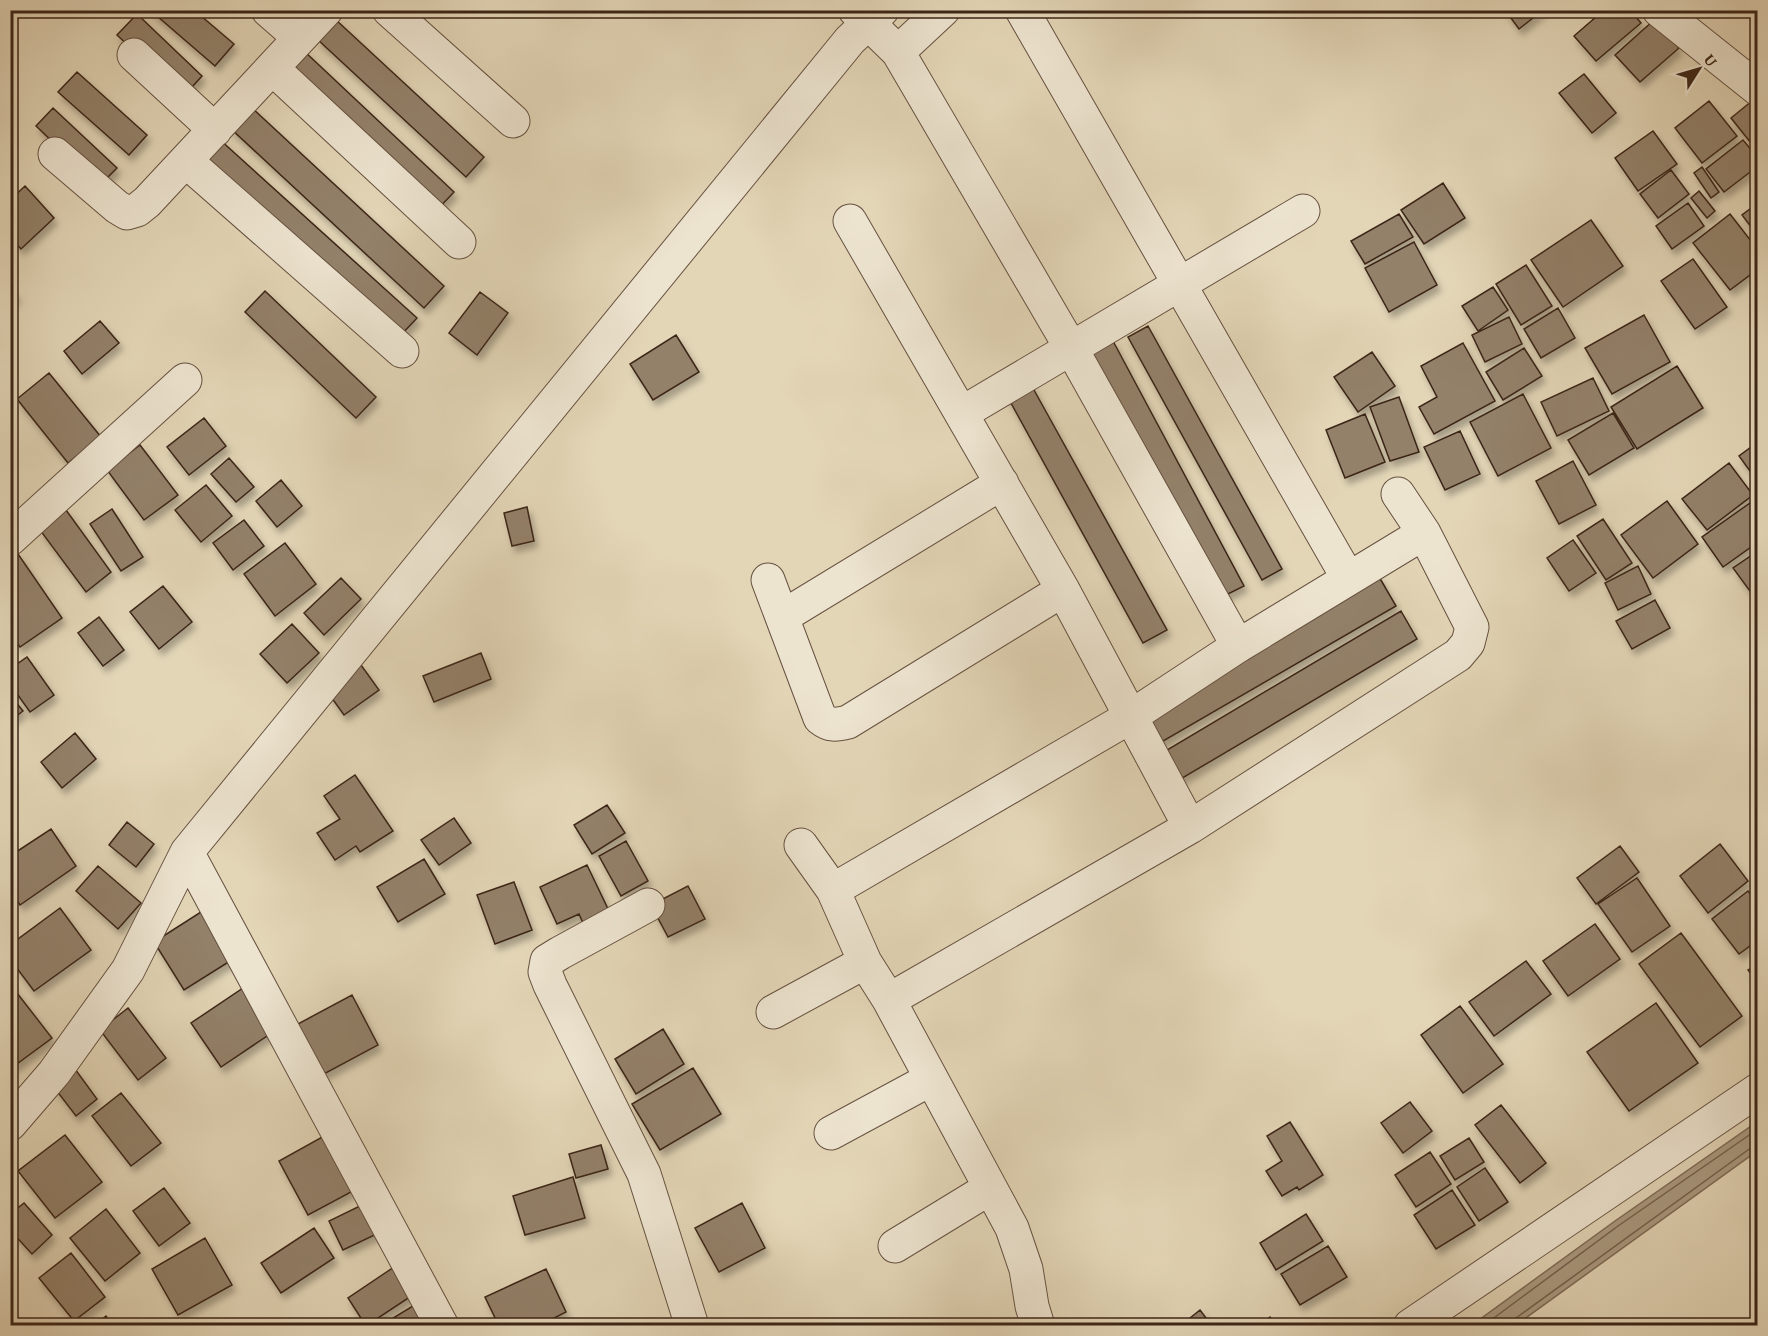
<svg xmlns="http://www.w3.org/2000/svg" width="1768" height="1336" font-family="'Gentium Book Plus',serif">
<defs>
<filter id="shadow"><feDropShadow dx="3.5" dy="6" stdDeviation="3" flood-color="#0004"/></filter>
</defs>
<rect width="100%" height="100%" fill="#e3d6b7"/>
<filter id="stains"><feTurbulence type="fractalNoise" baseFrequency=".00333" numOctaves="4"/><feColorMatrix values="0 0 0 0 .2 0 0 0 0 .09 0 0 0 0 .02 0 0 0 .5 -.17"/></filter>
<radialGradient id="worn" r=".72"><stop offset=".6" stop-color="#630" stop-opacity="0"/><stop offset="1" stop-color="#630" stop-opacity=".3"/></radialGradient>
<!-- water -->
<path fill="#aa9a81" stroke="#7e6b57" stroke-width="1.5" d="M1757,1122V1151L1516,1325H1472L1615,1221Z"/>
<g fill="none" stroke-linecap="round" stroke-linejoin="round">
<!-- shore -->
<path stroke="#73604c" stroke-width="1.5" d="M1483,1326L1618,1226L1758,1129
M1513,1326L1516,1318L1752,1147L1758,1146"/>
</g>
<!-- building -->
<path fill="#93816b" stroke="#3c2518" stroke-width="1.5" filter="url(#shadow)" d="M150,10H194L234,44L215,66Z
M1505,10H1543L1519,29Z
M1604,10H1630L1641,23L1596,61L1574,36Z
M137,14L202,76L183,97L117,35Z
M335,19L484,157L466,177L317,39Z
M1654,20L1679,48L1640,82L1615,55Z
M303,50L454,192L436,211L285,70Z
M77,72L147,135L129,155L58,92Z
M1584,74L1616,113L1592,133L1559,93Z
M1758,96V146L1755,148L1731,118Z
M1709,101L1737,136L1702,163L1675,128Z
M251,107L444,286L424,308L230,128Z
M53,108L117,168L99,186L36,126Z
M1653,131L1677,164L1638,191L1615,158Z
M218,138L417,318L398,338L200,159Z
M1743,140L1758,158V166L1724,192L1706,169Z
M1702,167L1719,192L1711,198L1694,173Z
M1671,170L1689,194L1658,218L1640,194Z
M1443,183L1465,218L1424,244L1401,210Z
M25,186L54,218L21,249L10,237V200Z
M1699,191L1715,211L1707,218L1691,198Z
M1688,203L1704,226L1672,249L1656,226Z
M1758,203V236L1742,215Z
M1399,214L1413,237L1365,264L1351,241Z
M1730,214L1758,250V269L1730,290L1693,243Z
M1591,220L1623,266L1563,307L1531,260Z
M1414,242L1437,285L1389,312L1365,268Z
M1693,259L1727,307L1695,329L1661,281Z
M1526,265L1552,306L1521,325L1496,284Z
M1493,287L1508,310L1478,331L1462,306Z
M10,289L17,296L10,302Z
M265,291L376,397L356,418L245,312Z
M480,292L508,313L477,355L449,333Z
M1558,308L1575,338L1541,358L1524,329Z
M1644,315L1670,362L1612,394L1585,348Z
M1509,317L1522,344L1485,362L1472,335Z
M100,321L119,343L82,374L64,351Z
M1148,326L1282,569L1262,580L1128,337Z
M676,335L699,372L653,400L630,364Z
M1113,341L1244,586L1222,597L1091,353Z
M1463,343L1495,401L1434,434L1419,407L1437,397L1421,366Z
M1524,348L1542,376L1503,400L1486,372Z
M1372,352L1395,386L1358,412L1334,377Z
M1677,366L1703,408L1637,449L1611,407Z
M49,373L101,437L68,463L17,399Z
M1593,378L1609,411L1557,436L1541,402Z
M1029,381L1167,630L1143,643L1006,394Z
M1523,394L1551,448L1498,476L1470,422Z
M1399,397L1419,452L1390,461L1370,407Z
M1613,413L1634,448L1589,475L1568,440Z
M1365,414L1385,462L1345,478L1326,430Z
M204,418L226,446L189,475L167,447Z
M1460,431L1480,474L1445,490L1424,447Z
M1758,442V482L1739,456Z
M140,445L178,495L144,520L107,470Z
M229,458L254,487L236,502L211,474Z
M1573,461L1596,505L1559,524L1536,481Z
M1729,463L1753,495L1707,530L1682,499Z
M281,480L302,506L277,527L256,501Z
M206,485L232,516L201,542L175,510Z
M1667,501L1698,544L1653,578L1621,535Z
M1750,503L1758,513V542L1723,567L1702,537Z
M527,507L534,541L512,546L504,513Z
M112,509L143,557L121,571L90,524Z
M66,510L111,572L86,592L40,530Z
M1603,519L1632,563L1606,580L1577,536Z
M244,520L264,546L233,570L213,543Z
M1573,540L1596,573L1569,591L1547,558Z
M285,543L316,584L275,616L244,574Z
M1758,551V602L1733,568Z
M18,554L62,618L20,647L10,634V559Z
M1638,566L1651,594L1618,610L1605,583Z
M1378,575L1396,606L1158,744L1139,712Z
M341,578L361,599L324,635L304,613Z
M163,586L192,622L159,649L130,612Z
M1655,600L1670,628L1632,649L1616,621Z
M1401,611L1417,639L1179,780L1162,753Z
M99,617L124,650L103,666L78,633Z
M292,624L319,653L287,683L260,654Z
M481,653L491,679L434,702L423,676Z
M27,657L54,695L30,712L10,684V669Z
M361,665L379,690L344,715L326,690Z
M10,695L23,711L10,721Z
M75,733L96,759L62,788L41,762Z
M355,775L393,831L360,852L356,846L335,860L317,833L340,819L324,796Z
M607,805L625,833L592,854L574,825Z
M454,818L471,843L439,865L421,840Z
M127,822L154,844L136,867L109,845Z
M51,829L76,866L20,905L10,890V856Z
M626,841L648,881L621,896L599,856Z
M1720,844L1748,881L1708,913L1680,876Z
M1620,846L1639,872L1596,904L1577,878Z
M424,859L445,894L398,922L377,887Z
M587,865L609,911L583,923L579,914L557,924L540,887Z
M98,866L141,903L118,929L76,891Z
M1637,878L1670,926L1632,952L1598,904Z
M514,882L532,930L495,944L477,895Z
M688,886L705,919L668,937L651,905Z
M1748,891L1758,903V940L1739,954L1712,919Z
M60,908L91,950L34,991L10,959V945Z
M204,910L235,958L184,990L154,942Z
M1595,924L1620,959L1568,996L1543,961Z
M1681,933L1742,1016L1700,1047L1639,964Z
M1526,961L1551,994L1494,1036L1469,1002Z
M1758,964V983L1748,970Z
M10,984L52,1038L10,1069Z
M246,986L276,1030L221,1067L191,1023Z
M352,995L378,1045L322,1075L296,1025Z
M1656,1003L1698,1063L1629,1111L1587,1052Z
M1460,1006L1503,1064L1463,1093L1421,1035Z
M128,1008L166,1058L138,1080L100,1030Z
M663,1029L684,1064L636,1094L615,1059Z
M693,1068L721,1114L660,1150L632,1104Z
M75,1069L97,1099L76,1116L53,1086Z
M121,1093L161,1143L131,1166L92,1116Z
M1410,1102L1432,1131L1403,1153L1381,1123Z
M1501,1105L1546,1163L1520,1183L1475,1125Z
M1290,1122L1323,1175L1299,1190L1297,1187L1282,1196L1266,1171L1282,1161L1267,1136Z
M65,1135L102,1182L55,1218L18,1171Z
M324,1136L353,1191L308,1215L279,1161Z
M1469,1138L1484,1162L1455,1180L1440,1156Z
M601,1145L608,1169L576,1178L569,1154Z
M1430,1152L1451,1184L1416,1207L1395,1175Z
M1485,1168L1508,1202L1479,1221L1457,1187Z
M573,1177L585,1218L525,1235L513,1196Z
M164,1188L190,1223L159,1246L133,1211Z
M1452,1190L1475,1225L1436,1249L1414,1215Z
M24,1203L52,1235L32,1254L10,1230V1214Z
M366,1203L381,1232L343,1250L329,1221Z
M742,1203L765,1248L719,1272L695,1228Z
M106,1209L140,1253L105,1281L70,1238Z
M1306,1214L1323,1241L1276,1270L1260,1243Z
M314,1228L334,1258L281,1293L261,1263Z
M205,1238L232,1285L178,1315L152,1269Z
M1328,1246L1347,1277L1300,1305L1281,1274Z
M71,1253L105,1297L74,1321L39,1278Z
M400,1263L419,1291L366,1326L348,1298Z
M546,1269L566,1312L539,1326H499L485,1297Z
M421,1301L436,1326H380Z
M1200,1310L1212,1326H1180Z
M106,1316L112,1326H93Z
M1270,1317L1275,1326H1257Z"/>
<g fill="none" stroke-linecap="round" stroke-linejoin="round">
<defs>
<path id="minor" d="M268,10L300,38
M389,10L513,121
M855,10L898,52L1071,348L1238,646
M1022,10L1348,578
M1659,10L1758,89
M898,52L943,10
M134,55L215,130
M272,68L459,242
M55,154L117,207L127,213L137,210L147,202L326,10
M186,161L402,351
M850,221L1063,590L1190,827
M962,413L1303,211
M10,539L185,380
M768,580L820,718C830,726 836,725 848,722L1063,590
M782,617L1002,483
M801,845L833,890L865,962L889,1000L1012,1228L1026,1269L1032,1306L1038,1326
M187,852L442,1326
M833,890L1130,717L1238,646L1424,533
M648,905L560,953L547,961L545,972L550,985L644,1174L692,1326
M889,1000L1190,827L1458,655L1468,643L1472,627L1424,533L1398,494
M773,1012L865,962
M10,1124L54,1073L128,970L187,852L850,40L882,10
M831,1133L931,1079
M895,1246L990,1188
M1410,1326L1758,1090"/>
</defs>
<!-- minor casing -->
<use href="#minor" stroke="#665140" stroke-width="35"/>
<!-- minor -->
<use href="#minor" stroke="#ede4d0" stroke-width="33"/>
</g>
<!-- margin -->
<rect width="1768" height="1336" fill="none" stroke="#e3d6b7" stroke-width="36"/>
<rect x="12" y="12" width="1744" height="1312" fill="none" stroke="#3c2518" stroke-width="3"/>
<rect x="18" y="18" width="1732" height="1300" fill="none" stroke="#3c2518" stroke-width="1.5"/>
<!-- north arrow -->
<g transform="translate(1699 69) rotate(53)" stroke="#ede4d0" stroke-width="4.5" paint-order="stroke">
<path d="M0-4.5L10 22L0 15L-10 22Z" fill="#3c2518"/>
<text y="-9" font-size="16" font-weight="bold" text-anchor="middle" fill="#3c2518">U</text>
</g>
<rect width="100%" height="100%" filter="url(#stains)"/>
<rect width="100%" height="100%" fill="url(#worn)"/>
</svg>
